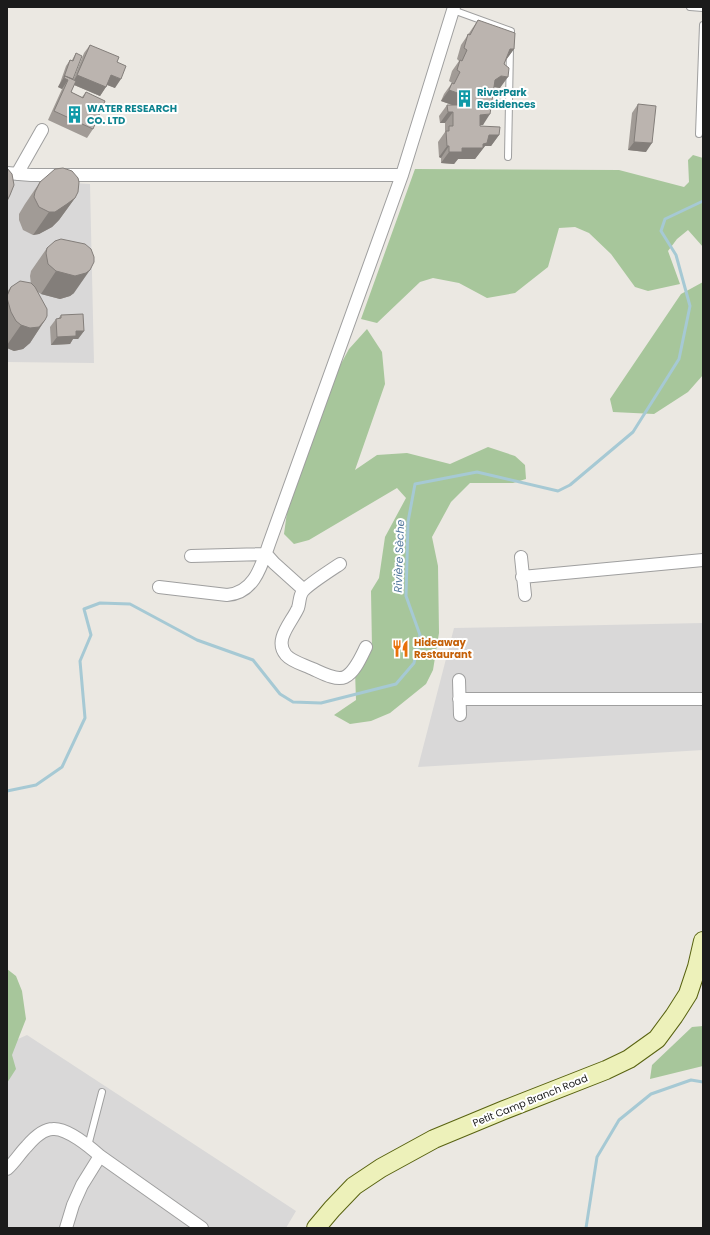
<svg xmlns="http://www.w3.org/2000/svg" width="710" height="1235" font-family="Poppins,sans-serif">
<rect width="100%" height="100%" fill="#ebe8e2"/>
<!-- residential -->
<path fill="#d9d8d8" d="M7,179L90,184L94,363L7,362Z
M703,623V750L418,767L454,628Z
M27,1035L296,1211L286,1228H7V1044Z"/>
<!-- forest -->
<path fill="#a7c69b" d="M693,155L703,158V247L688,230L677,239L668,251L680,284L648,291L635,287L611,254L589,233L575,227L559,228L548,267L515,293L487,298L459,283L433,278L420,282L377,323L361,319L415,169L619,170L684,187L689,182L688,160Z
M703,282V375L688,392L654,414L613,412L610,399L681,294Z
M367,329L382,352L385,384L355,470L377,455L407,453L450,464L488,447L515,456L525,465L526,479L513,483H470L451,502L432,537L438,566L439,633L433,670L426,684L390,713L371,721L350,724L334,715L356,700L355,671L372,648L371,591L379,578L385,537L406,498L397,488L309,540L294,544L284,534L288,505L329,386L349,349Z
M7,969L16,976L22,991L26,1019L12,1055L16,1069L7,1083Z
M703,1026V1066L650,1079L652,1065L692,1027Z"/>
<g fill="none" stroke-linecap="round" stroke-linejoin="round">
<!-- stream -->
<path stroke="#a6c9d4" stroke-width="3" d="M7,791L36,785L62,767L85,718L80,661L91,635L84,609L100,603L130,604L197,640L253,660L280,694L293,702L321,703L396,684L414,663L420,635L406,596L408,522L415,484L477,472L558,491L570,485L633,432L679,359L690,306L676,255L661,231L665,219L703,201
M586,1228L597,1157L619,1120L651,1094L691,1080L703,1082"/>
<defs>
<path id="lane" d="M690,7L703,8
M453,10L511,31L510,38
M699,134L703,25
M508,157L510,47
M88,1146L102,1092"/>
<path id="street" d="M7,173L31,175H402
M17,174L42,130
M191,556L266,554L274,563L304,590
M521,557L525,595
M340,564C331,570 309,584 303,591C299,596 300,602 298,608C292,622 273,640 286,655C292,662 305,665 313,669C322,673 336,681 345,677C355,672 361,657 366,647
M522,577L703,560
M159,587L227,595C254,593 261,567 269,544L402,175L454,7
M459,680L460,715
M459,699H703
M7,1169C15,1162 20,1153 27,1146C33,1139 43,1129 53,1129C67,1128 90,1147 100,1156L202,1228
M66,1228L73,1205L82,1185L100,1156"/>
<path id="secondary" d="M316,1228L332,1209L354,1186L381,1168L434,1139L504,1110L606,1070L629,1059L657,1039L674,1016L688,994L697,967L703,941"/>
</defs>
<!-- lane casing -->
<use href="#lane" stroke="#9f9f9f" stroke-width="8"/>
<!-- street casing -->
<use href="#street" stroke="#9f9f9f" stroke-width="14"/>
<!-- secondary casing -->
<use href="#secondary" stroke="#596311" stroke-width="20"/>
<!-- lane -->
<use href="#lane" stroke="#fff" stroke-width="6"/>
<!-- street -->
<use href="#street" stroke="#fff" stroke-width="12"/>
<!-- secondary -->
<use href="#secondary" stroke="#edf1ba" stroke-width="18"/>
</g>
<!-- wall -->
<path fill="#a19b96" d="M478,20L514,49L506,60L504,64L500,88L494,87L483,125H480V126L499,135L491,146H485L475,159H458L454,164L441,163V158L439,157L438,142L445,132V123H440L439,116L447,105H452L441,101L444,94L452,83L449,81L452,71L459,61L457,59L461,45Z
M90,45L117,62L115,88L107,85L100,96L74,85L71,92L82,97L86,92L93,129L87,138L48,120L62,89L58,87L60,83L66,66L70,60H72L76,53L73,80L84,53Z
M638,104L646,152L628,150L632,113Z
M40,182L75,198L59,220L52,227L39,234L33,235L23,230L19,220V214L25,204Z
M47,248L74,293L70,296L60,299L41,294L38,292L45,320L30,343L23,349L14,351L7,348V292L11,287L31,284L30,276L31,271Z
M61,315L84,331L78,339H73L70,344L51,345L50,327L56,319H58Z"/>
<!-- shaded-wall -->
<path fill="#837e7a" d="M510,49H514L506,60Z
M77,75L106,87L100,96L72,84Z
M111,75L121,79L115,88L105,84Z
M501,76L508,77L500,88L493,87L495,80Z
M64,77L68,80L62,89L58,87Z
M449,90L466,96L458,107L441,101Z
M448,112H453L445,123H440Z
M490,114L483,125L472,126L480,115Z
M489,135H499L491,146H485L475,159H458L454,164L441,163L449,152L462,148L483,144Z
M634,142L652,143L646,152L628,150Z
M447,146H449L441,158L439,157Z
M75,198L59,220L52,227L39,234L33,235L49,212Z
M90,270L74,293L70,296L60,299L41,294L56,271Z
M45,320L30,343L23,349L14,351L7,348V345L21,325Z
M76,331H84L78,339H73L70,344L51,345L57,337Z"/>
<!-- building -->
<path fill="#bbb4af" stroke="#837e7a" d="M478,20L515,33L514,49H510L504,64L509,68L508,77L501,76L495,80L490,114L480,115V126L500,127L499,135H489L487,143L483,144V148H462V152H449V146H447L446,131H449V126H453V112H448L447,105H466V96L449,90L452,83L454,84L460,72L457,70L460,60L462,61L467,50L464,48L468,34L470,35Z
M90,45L119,57L117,62L126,66L121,79L111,75L106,87L77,75Z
M76,53L82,56L73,79L65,76L64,77L70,60L73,61Z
M65,76L76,81L71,92L83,98L86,92L105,101L93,129L54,111L68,80L64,78Z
M638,104L656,106L652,143L634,142Z
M7,168L12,174L14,185L10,195L7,201Z
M63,168L72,171L78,178L79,182L78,192L75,198L67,204L55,212H49L39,207L34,197L35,192L40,182L47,176L55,169Z
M61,239L85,244L91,249L94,257V262L90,270L86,273L75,276L56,271L48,264L46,253L47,248L55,241Z
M20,281L31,283L35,287L47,309V316L45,320L39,327L30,328L21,325L16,321L11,312L7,298V296L11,287Z
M83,314L84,331H76V336L57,337L56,319L61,318V315Z"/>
<!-- icons -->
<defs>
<symbol id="building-bare" viewBox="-9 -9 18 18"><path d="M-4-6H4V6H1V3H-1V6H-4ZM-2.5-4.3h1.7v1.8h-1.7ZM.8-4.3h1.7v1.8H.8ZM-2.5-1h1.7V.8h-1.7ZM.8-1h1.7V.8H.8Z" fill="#0f9aa8" stroke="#fff" stroke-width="2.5" paint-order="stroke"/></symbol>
<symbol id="restaurant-bare" viewBox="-9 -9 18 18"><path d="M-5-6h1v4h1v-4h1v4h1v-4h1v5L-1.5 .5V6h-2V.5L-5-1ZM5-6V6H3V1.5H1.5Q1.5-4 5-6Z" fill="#e8710a" stroke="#fff" stroke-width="2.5" paint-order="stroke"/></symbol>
</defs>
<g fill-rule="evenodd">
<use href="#building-bare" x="452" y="86" width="25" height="25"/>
<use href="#building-bare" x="62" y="102" width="25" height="25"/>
<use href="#restaurant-bare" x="388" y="636" width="25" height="25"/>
</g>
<g text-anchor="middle" stroke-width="4" stroke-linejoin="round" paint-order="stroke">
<!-- culture labels -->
<g font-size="10" font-weight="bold" fill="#0d838f" stroke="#fff" text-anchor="start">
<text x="477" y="96">RiverPark<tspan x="477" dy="12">Residences</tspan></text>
<text x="87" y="112">WATER RESEARCH<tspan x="87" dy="12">CO. LTD</tspan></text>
</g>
<!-- food labels -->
<g font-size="10" font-weight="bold" fill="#c56008" stroke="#fff" text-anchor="start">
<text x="414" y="646">Hideaway<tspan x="414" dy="12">Restaurant</tspan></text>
</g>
<!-- street labels -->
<g font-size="10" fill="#1b1b1b" stroke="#fff">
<text transform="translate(530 1100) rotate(-22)" y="4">Petit Camp Branch Road</text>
</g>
<!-- water labels -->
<g font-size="11" font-style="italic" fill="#53789e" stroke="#fff">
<text transform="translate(399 556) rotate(-88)" y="4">Rivière Sèche</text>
</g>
</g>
<!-- border -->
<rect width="710" height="1235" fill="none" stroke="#1b1b1b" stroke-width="16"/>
</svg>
